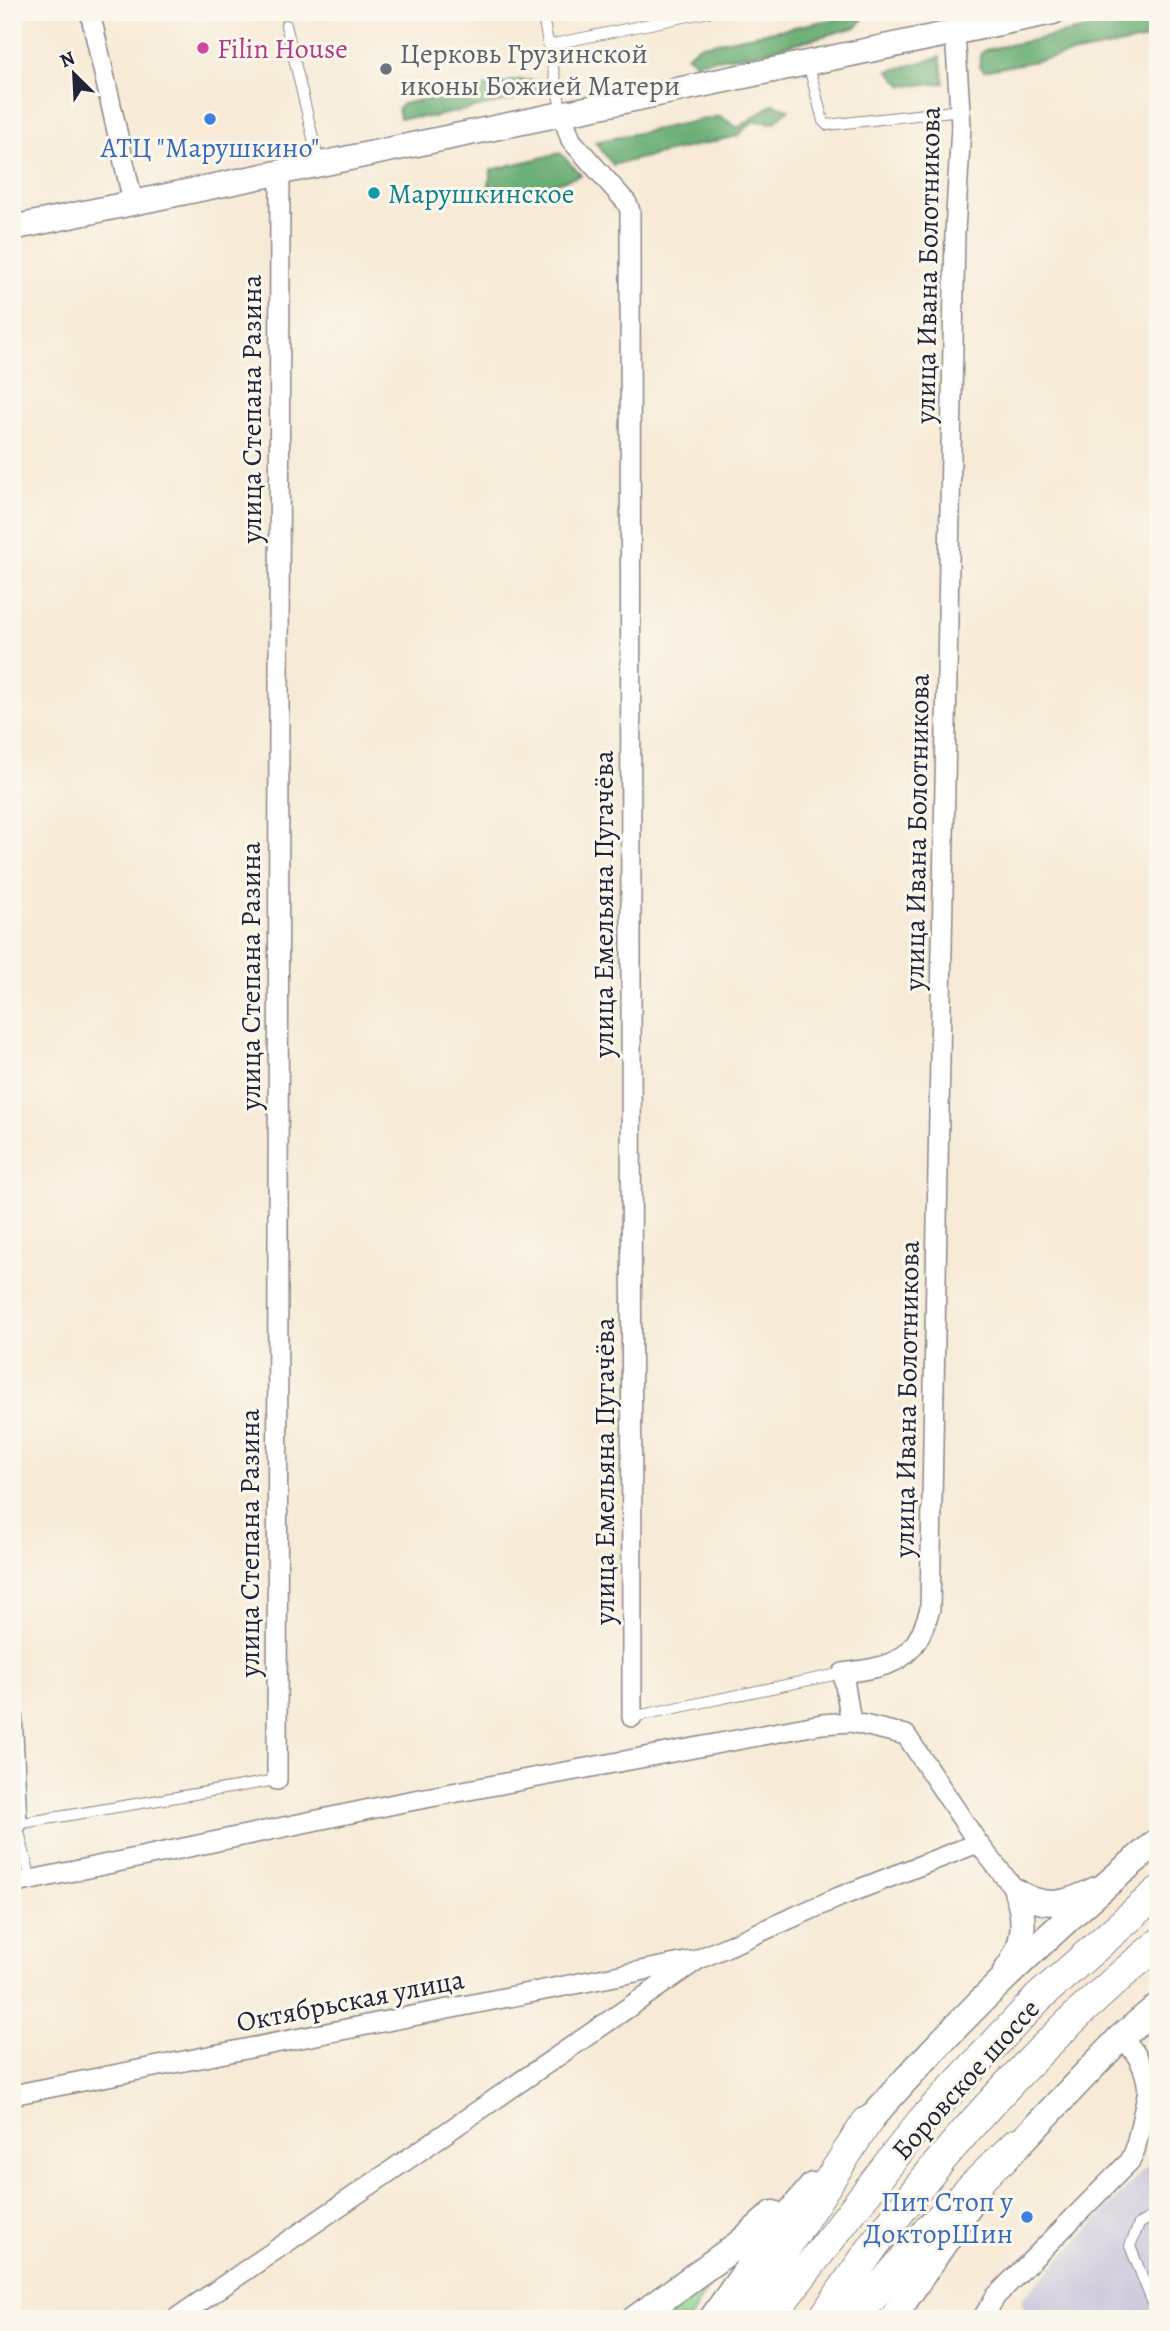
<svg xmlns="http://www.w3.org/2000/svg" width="1170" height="2331" font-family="Alegreya,serif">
<rect width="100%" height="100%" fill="#fbf7ec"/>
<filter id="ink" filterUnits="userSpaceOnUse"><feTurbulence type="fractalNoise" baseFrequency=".0143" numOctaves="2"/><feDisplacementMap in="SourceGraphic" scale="14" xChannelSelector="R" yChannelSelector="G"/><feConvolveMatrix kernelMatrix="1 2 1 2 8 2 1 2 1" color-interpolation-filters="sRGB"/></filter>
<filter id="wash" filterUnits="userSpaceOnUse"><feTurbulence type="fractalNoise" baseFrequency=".00686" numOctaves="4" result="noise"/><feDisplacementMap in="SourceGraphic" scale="28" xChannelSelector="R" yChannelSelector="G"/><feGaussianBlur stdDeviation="1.57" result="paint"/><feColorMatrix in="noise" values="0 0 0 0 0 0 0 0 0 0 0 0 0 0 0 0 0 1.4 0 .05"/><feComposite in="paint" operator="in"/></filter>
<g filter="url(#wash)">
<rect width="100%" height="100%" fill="#f7ead6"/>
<!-- industrial -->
<path fill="#c6c0da" d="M1158,2155V2319H1027L1021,2300Z"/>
<!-- green -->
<path fill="#83cb87" stroke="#527661" stroke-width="2" d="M715,2276L689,2319H653Z"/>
<!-- forest -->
<path fill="#6aaf74" stroke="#466858" stroke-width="2" d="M1158,14V37L984,71L980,66V55L985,50Z
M845,17L863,19L857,27L758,53L695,62L687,56L698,46Z
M940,57L944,83L903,86L889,71Z
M518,80L548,82L554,91L432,117L400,118L398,109L403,104Z
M773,104L789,109L774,123L754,121L737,136L613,165L595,142L720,116L738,128Z
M560,153L581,175L525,193H488L491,170Z"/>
</g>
<g filter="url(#ink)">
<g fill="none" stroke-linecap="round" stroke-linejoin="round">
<defs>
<path id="service" d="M542,12L562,114
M286,25L319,163
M549,45L708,12
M808,63L823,121L827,125L961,110
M632,1717L843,1673
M31,1880L17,1824L277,1780
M1143,2116L1158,2130
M1158,2213L1139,2224L1130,2246L1158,2316"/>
<path id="minor" d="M90,12L133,202
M562,114L571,140L627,203L630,211L632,1717
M12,1711L17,1824
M851,1722L843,1673C895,1666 914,1662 930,1609L955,232L961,126L955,32
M277,1780L280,172
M12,1884L399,1803L822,1724L851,1722L906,1735L978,1843L1016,1891
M12,2095L691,1961
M175,2319L699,1959L839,1897L978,1843
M982,2319L996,2296L1130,2161L1135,2150L1148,2091C1146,2068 1137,2052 1121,2037"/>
<path id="tertiary" d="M12,228L1053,12
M1016,1891C1045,1910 1067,1904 1096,1889
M1005,1972C1025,1946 1027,1921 1016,1891"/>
<path id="secondary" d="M854,2138C947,2029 1048,1932 1158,1841
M1004,2160L1121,2037L1158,2006
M635,2319L740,2243L773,2214
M712,2319L773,2233L813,2186
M892,2319L978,2193"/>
<path id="primary" d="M739,2319L867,2122
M768,2319L921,2122L1038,1998L1158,1892
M823,2319C914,2180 1029,2050 1158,1944
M854,2319L931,2227L1016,2144"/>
</defs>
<!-- service casing -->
<use href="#service" stroke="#8c8688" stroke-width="12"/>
<!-- minor casing -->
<use href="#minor" stroke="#8c8688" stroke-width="22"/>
<!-- tertiary casing -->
<use href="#tertiary" stroke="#8c8688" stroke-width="27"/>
<!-- secondary casing -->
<use href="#secondary" stroke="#8c8688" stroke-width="29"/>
<!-- primary casing -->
<use href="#primary" stroke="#8c8688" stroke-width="32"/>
<!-- service -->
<use href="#service" stroke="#fff" stroke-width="10"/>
<!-- minor -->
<use href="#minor" stroke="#fff" stroke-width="19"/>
<!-- tertiary -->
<use href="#tertiary" stroke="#fff" stroke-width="24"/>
<!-- secondary -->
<use href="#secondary" stroke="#fff" stroke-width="26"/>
<!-- primary -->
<use href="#primary" stroke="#fff" stroke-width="30"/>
</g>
</g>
<!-- markers -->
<circle fill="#d1479c" stroke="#fbf7ec" stroke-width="2.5" cx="203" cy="48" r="7"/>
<circle fill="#6b7280" stroke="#fbf7ec" stroke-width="2.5" cx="386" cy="69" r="7"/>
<g fill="#3f7fe0" stroke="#fbf7ec" stroke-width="2.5">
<circle cx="210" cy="119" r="7"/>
<circle cx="1027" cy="2217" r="7"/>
</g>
<circle fill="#0f9aa8" stroke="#fbf7ec" stroke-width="2.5" cx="374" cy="193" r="7"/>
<g text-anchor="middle" stroke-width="6" stroke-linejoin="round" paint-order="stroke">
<!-- hotel labels -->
<g font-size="28" fill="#b23c85" stroke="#fbf7ec" text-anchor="start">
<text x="217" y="58">Filin House</text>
</g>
<!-- worship labels -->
<g font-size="28" fill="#5b616d" stroke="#fbf7ec" text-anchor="start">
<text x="400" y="63">Церковь Грузинской<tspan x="400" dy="32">иконы Божией Матери</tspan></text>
</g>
<!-- shop labels -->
<g font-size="28" fill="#366cbe" stroke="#fbf7ec">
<text x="210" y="157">АТЦ "Марушкино"</text>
<text x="1013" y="2211" text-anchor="end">Пит Стоп у<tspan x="1013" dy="32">ДокторШин</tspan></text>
</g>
<!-- culture labels -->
<g font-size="28" fill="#0d838f" stroke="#fbf7ec" text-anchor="start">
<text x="388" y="203">Марушкинское</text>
</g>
<!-- street labels -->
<g font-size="28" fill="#22223b" stroke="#fbf7ec">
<text transform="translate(927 265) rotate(-89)" y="10">улица Ивана Болотникова</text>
<text transform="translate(251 409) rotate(-90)" y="10">улица Степана Разина</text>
<text transform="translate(916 832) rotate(-89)" y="10">улица Ивана Болотникова</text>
<text transform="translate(603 904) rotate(-90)" y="10">улица Емельяна Пугачёва</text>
<text transform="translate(250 976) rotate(-90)" y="10">улица Степана Разина</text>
<text transform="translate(906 1399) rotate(-89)" y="10">улица Ивана Болотникова</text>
<text transform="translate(604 1471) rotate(-90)" y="10">улица Емельяна Пугачёва</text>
<text transform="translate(249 1543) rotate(-90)" y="10">улица Степана Разина</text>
<text transform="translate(350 2000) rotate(-11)" y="10">Октябрьская улица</text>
<text transform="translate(965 2079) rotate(-48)" y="10">Боровское шоссе</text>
</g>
</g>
<!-- margin -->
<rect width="1170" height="2331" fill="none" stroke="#fbf7ec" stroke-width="42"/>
<!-- north arrow -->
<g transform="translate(74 74) rotate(336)" stroke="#fbf7ec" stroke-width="5" paint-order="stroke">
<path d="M0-5L12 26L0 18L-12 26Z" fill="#22223b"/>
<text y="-10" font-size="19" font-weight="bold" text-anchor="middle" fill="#22223b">N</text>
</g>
</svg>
